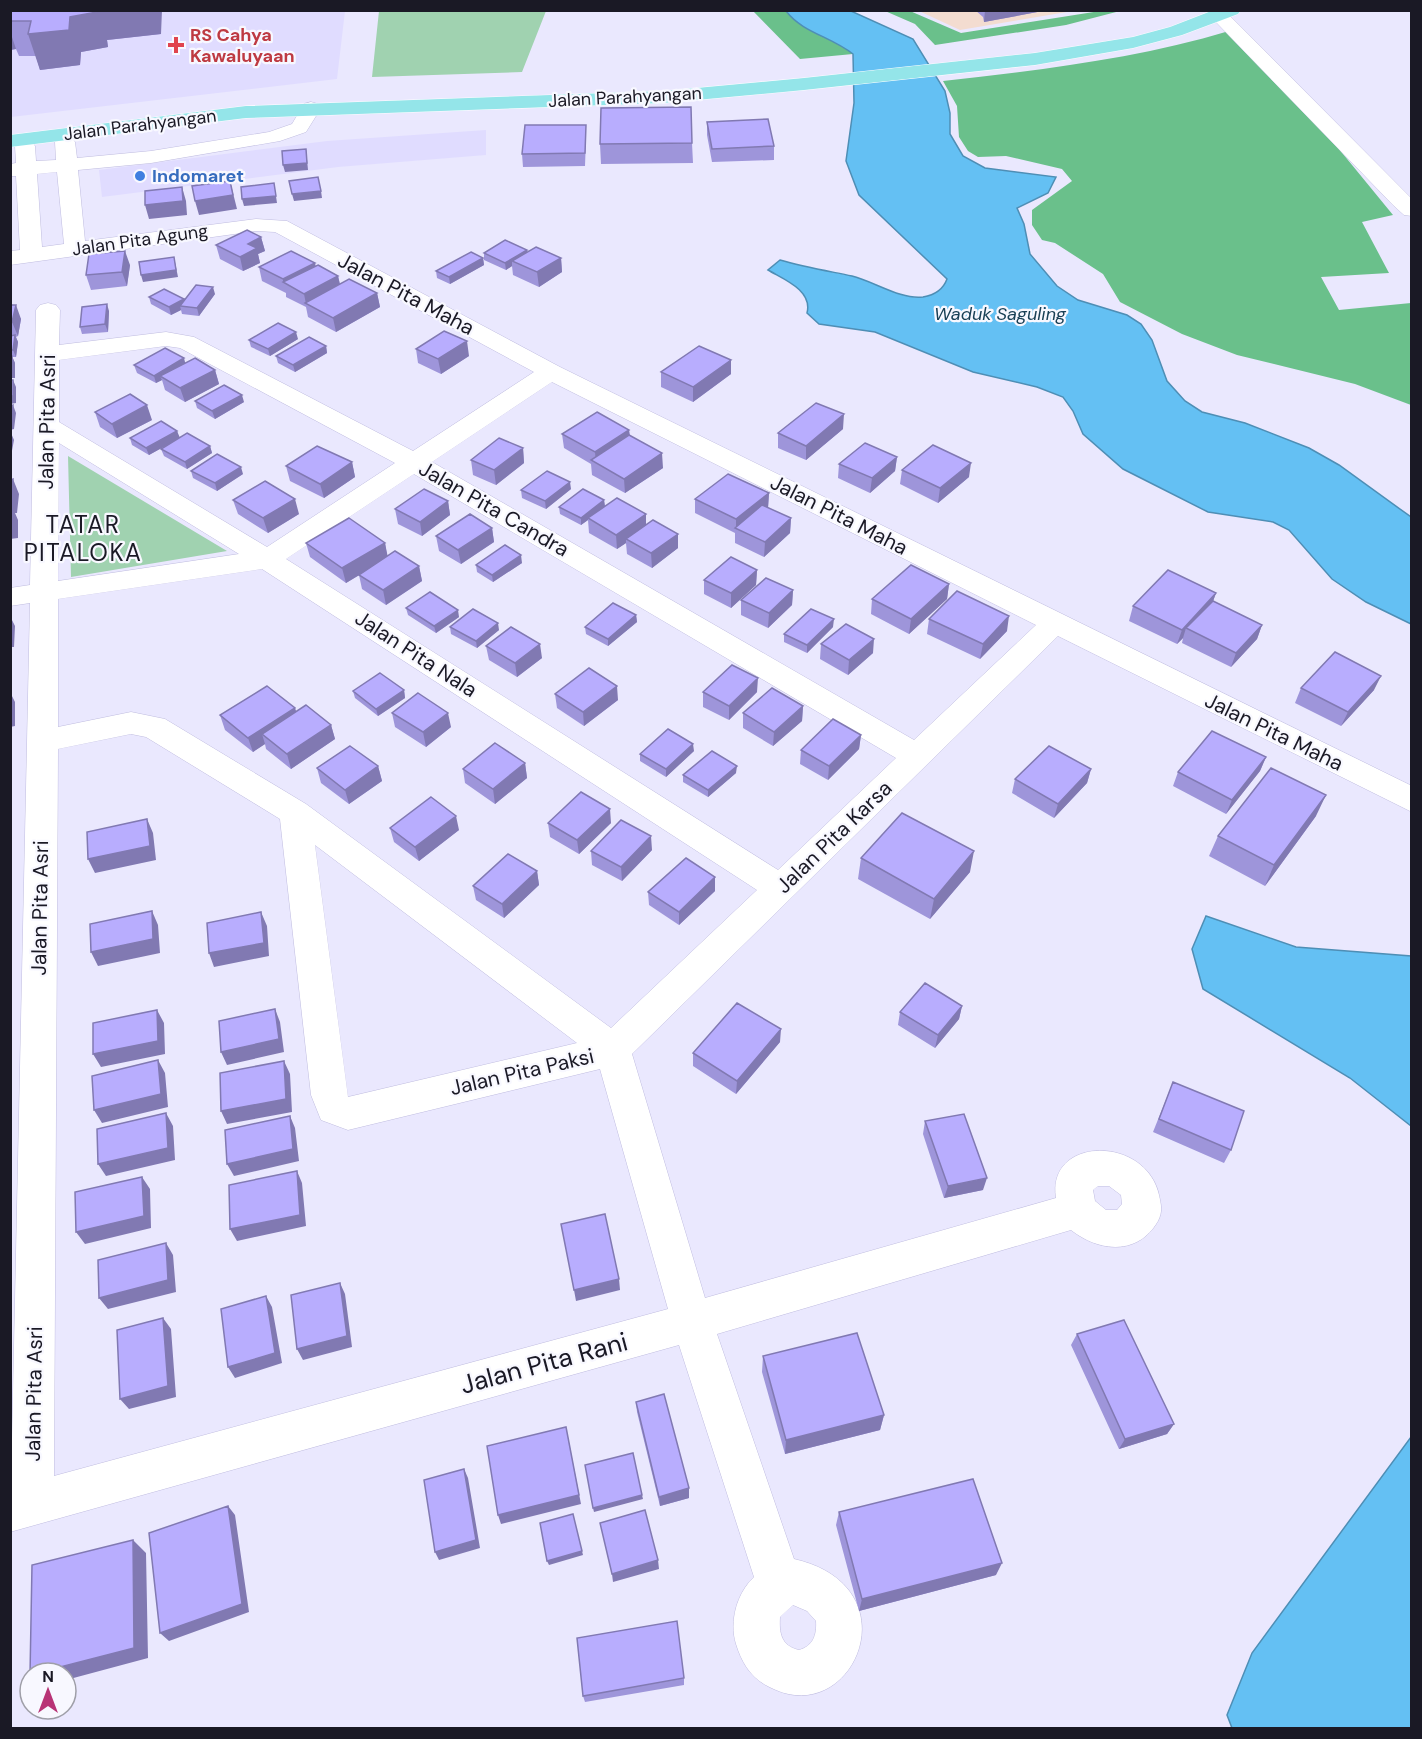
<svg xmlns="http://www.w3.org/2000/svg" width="1422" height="1739" font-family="'DM Sans',sans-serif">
<rect width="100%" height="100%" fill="#eae8fe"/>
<!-- built -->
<path fill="#e0dcff" d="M10,11H345L337,79L11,117Z
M486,130V155L338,167L102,197L99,170L327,141Z"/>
<!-- education -->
<path fill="#f3dcd0" d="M919,11H1073L960,30Z"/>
<!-- green -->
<path fill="#a0d2b0" d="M379,11V10L546,11L522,72L372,77Z
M68,456L227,551L71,577Z"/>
<!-- forest -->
<path fill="#6ac08b" d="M753,11H786C803,33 830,36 853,54L800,59Z
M885,11H910L961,33L1100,11H1120L1066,25L935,45L915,24Z
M1229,31L1334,143L1393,215L1362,222L1389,273L1321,277L1339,310L1411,303V405L1355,384L1237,355L1182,334L1120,302L1103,274L1055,243L1042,240L1032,225V210L1072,181L1062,169L1006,156L978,157L968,151L959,137L957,106L943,81C1040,70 1136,59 1229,31Z"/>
<!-- water -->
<path fill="#64c0f3" stroke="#4e8eb5" stroke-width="1.5" d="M786,11H851L913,39L945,91L950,113V134L963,156L985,168L1056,177L1048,193L1017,208L1024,224L1030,254L1057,286L1078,300L1127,315L1141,324L1152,340L1167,381L1185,401L1202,412L1245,423L1309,448L1339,465L1411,517V624L1366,602L1332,579L1289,530L1273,522L1208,512L1123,469L1083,434L1073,411L1063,397L1037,387L973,372L875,332L819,324L807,313C813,290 783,279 768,270L780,260C804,267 828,271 852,276C873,281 901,300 923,297C935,295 943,290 947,279L859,195L846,161L854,103L853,54C830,36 803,33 786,11Z
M1206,916L1296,947L1411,956V1126L1350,1078L1203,989L1192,949Z
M1411,1437V1728H1232L1227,1715L1252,1653Z"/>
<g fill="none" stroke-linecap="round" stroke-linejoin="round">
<defs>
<path id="minor" d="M1220,11L1226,12L1412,199V216L1404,215L1393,205L1214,20L1211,16L1214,12Z
M311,102L318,104L321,108L306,132L280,141L151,163L78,170L85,241L256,219L287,221L560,367L1412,786V812L1058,636L632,1054L705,1298L1056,1198C1046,1136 1146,1135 1159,1195C1161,1205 1163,1211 1158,1221C1138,1256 1099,1252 1071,1230L717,1334L794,1559C913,1586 855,1724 776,1690C753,1681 743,1666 736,1644C729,1621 737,1593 754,1577L679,1345L10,1532L30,603L10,606V588L30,585L36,310L40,305L48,303L56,305L60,310L59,345L166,332L194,337L413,451L534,372L275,232L256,231L10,265V251L20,250L16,176H10V164L16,163L15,146L18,142H32L35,146L36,161L56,160L55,142L58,138H72L75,142L77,158L151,151L269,132L292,124L304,104ZM57,172L64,244L42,247L37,174ZM166,346L180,348L395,463L267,547L59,422V360ZM552,382L1036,625L914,740L432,462ZM59,443L239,554L58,581ZM414,474L896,758L778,870L286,559ZM262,569L757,890L611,1028L306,804L165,719L131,712L58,727V599ZM131,734L146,737L280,819L311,1095L321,1120L348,1130L600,1069L668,1309L54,1476L58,749ZM315,845L577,1043L348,1097ZM1098,1186H1109L1121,1195L1122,1204L1117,1210H1106L1095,1201L1093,1190ZM793,1605L807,1611L816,1621C817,1635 813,1646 799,1650C781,1646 779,1633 780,1617Z"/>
<path id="major" d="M1214,10H1241L1238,14L1182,35L1133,48L1035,65L804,90L664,103L246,118L10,147V135L246,106L664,91L804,78L1035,53L1133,37L1170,27Z"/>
</defs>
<!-- minor casing -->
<use href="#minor" stroke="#c0bde0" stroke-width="1"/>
<!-- major casing -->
<use href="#major" stroke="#fff" stroke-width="1"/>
<!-- minor -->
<use href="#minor" fill="#fff" fill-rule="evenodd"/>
<!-- major -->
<use href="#major" fill="#94e5e9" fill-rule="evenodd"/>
</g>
<!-- wall -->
<path fill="#9e95da" d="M10,10L161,34L107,40L108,47L81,52L80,65L40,70L36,56H19L16,49L10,50Z
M975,10H1048L984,22L983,17Z
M707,122L774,146V160L712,162L707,135Z
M586,138L585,166L523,167L522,154Z
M692,143L693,163L601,164L600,144Z
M261,237L265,251L258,254L260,263L243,271L220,259L216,245Z
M527,252L561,258L562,272L539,287L513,275L512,266L506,270L484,260V253Z
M483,258L484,265L450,284L437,278L436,271Z
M130,265L127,286L91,290L86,275Z
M315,266L338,276L340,284L377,293L380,307L336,332L308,317L306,307L286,297V293L262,281L259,267Z
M215,294L199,316L182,314L181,310L171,315L151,304L149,297L184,299Z
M10,305L21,319L18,336L16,337L18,342L16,357H12L15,363V378H10Z
M109,311L108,332L82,334L80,327Z
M298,339L270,356L251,347L249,340Z
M326,346L327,353L295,372L278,363L276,356Z
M416,349L469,356L441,374L418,363Z
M731,360V374L693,402L661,387V372Z
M186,363L215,370L219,384L185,402L165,390L162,380L156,383L137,373L134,365Z
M195,401L244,402L215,419L197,408Z
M95,412L152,420L117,438L100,427Z
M843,429L806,460L778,448V433Z
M629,430L630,435L663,468L625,493L592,475L591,464L564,448L562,434Z
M177,431L179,438L210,446L212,453L187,469L164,456L161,449L170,443L149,455L132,445L130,438Z
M523,448L524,463L496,485L473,475L471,460Z
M897,457L895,471L870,493L838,478L839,464Z
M352,462L355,477L324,498L290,481L286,466Z
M902,470L969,477L938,503L900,484Z
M191,471L243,474L217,491L193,478Z
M571,489L546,509L522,498L521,490Z
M769,493L768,508L791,518L790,533L764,557L735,543V533L695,513V499Z
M233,500L299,514L268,533L238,514Z
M604,500L605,507L646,514V525L678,548L652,568L627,554L626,543L617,549L589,533L588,520L581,525L560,514L559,507Z
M448,501L450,515L422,536L398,524L395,509Z
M492,528L494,542L461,564L439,551L436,536Z
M306,543H385L387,556L419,566L422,581L386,605L362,589L359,575L346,583L310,557Z
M522,563L493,582L477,572L476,565Z
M757,570L756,585L731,608L704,594V580Z
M949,584L947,599L909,634L871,614L872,599Z
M793,590L792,605L768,628L741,615V600Z
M1216,593L1213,601L1262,625L1257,639L1231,667L1182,643L1183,638L1177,644L1129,621L1133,606Z
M406,608L459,617L436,633L408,615Z
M636,615L637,622L608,646L586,634L585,627Z
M929,619L1007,631L980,659L927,634Z
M450,627L499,630L477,648L451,634Z
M833,627L807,653L784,642V634Z
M821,644L873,653L848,675L820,659Z
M486,646L542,658L517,677L489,660Z
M1301,688L1374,690L1341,726L1295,703Z
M404,690L405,698L378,716L355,698L353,691Z
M703,692H757L729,720L703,707Z
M555,694L618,700L584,726L557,708Z
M803,706L802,721L773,746L743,728V713Z
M297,712L331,725L335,739L291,769L266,749L265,744L253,752L225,730L220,715Z
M392,713L451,727L426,747L395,727Z
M861,735L859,749L828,780L800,764L801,750Z
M694,751L666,777L640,761V754Z
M1266,757L1260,771L1226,814L1173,786L1178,772Z
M525,763L527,778L495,804L465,783L463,769Z
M378,766L382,781L349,804L321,783L317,768Z
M1091,769L1087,783L1054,818L1012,793L1015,779Z
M736,773L708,797L683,782V775Z
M1316,816L1265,886L1209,856L1218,836Z
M548,823H611L579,854L550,837Z
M390,828L459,830L419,861L394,842Z
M652,850L622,881L592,865L591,851Z
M861,858L970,872L930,919L858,879Z
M537,871L539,885L504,918L476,900L473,886Z
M715,891L679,925L649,905L648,892Z
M962,1006L959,1019L935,1048L898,1025L900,1012Z
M780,1042L736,1094L693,1066V1053Z
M1173,1082L1231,1150L1224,1163L1153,1132Z
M925,1121L983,1190L944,1198L923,1134Z
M1077,1334L1174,1424L1167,1434L1119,1449L1071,1345Z
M763,1356L884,1415L880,1430L785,1454L762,1372Z
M636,1402L689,1498L660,1506L637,1412Z
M839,1512L996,1575L859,1611L836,1525Z
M684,1678V1685L585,1702L583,1696Z"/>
<!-- shaded-wall -->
<path fill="#8179b2" d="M97,10H162L161,34L107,40L108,47L81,52L80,65L40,70L28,34L70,17Z
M985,10H1048L984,22Z
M10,31L16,49L10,50Z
M306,149L308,170L285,172L283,165Z
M230,181L237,209L199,215L195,201Z
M274,183L277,203L244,206L242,199Z
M182,187L186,201L187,215L149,219L145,205Z
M321,191L322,198L294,201L292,194Z
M261,237L265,251L258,254L260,263L243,271L240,257L248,244Z
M527,250L528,257L512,261V266L506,270L505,263Z
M125,251L130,265L127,286L122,272Z
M174,257L178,277L143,282L141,275Z
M483,258L484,265L450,284L449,277Z
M561,258L562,272L539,287L537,272Z
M315,263L318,277L283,283V279Z
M338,276L341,290L306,304L304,294Z
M213,287L215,294L199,316L197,308Z
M377,293L380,307L336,332L333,318Z
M184,299L187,306H180L181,310L171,315L169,307Z
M107,304L109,311L108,332L105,324Z
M16,305L21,319L18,336L12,322Z
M296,332L298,339L270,356L268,349Z
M15,335L18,342L16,357L13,350Z
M467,341L469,356L441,374L438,359Z
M326,346L327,353L295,372L293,365Z
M12,356L15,363V378H10Z
M184,358L186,366L160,376L162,380L156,383L154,376Z
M731,360V374L693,402V387Z
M215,370L219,384L185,402L180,388Z
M13,380L16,387V403L10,404Z
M242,395L244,402L215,419L212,411Z
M13,405L16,413L14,429L10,430Z
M147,405L152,420L117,438L112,424Z
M844,414L843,429L806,460V446Z
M629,430L630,444L596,463L595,452Z
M177,431L180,438L149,455L146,448Z
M11,433L14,440L11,456H10Z
M210,446L212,453L187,469L185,462Z
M523,448L524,463L496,485L494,470Z
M662,453L663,468L625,493L624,479Z
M897,457L895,471L870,493L872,478Z
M10,461L12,466L10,479Z
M352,462L355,477L324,498L320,484Z
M971,463L969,477L938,503L940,488Z
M241,467L243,474L217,491L215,483Z
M13,479L19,494L17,513H15L18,520V538L10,539V498Z
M570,482L571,489L546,509L545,501Z
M769,493L768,508L736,529V519Z
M295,499L299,514L268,533L263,518Z
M604,500L605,507L588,518V520L581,525V518Z
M448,501L450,515L422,536L420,522Z
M646,514V529L626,539V543L617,549L616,535Z
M791,518L790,533L764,557L765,542Z
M492,528L494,542L461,564L458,550Z
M678,534V548L652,568L651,553Z
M385,543L388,558L346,583L342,568Z
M521,555L522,563L493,582L492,575Z
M419,566L422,581L386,605L383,590Z
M757,570L756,585L731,608V593Z
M949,584L947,599L909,634L911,619Z
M793,590L792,605L768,628L769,613Z
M1216,593L1211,607L1186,628L1183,638L1177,644L1182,630Z
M458,610L459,617L436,633L434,626Z
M636,615L637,622L608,646V639Z
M10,616L15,626L14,647H10Z
M1009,616L1007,631L980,659L983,644Z
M834,619L833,627L807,653V645Z
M498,623L499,630L477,648L476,641Z
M1262,625L1257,639L1231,667L1236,653Z
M874,639L873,653L848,675L849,660Z
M540,644L542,658L517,677L515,663Z
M1381,676L1374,690L1341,726L1348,712Z
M758,678L757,692L729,720V706Z
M617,686L618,700L584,726L583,712Z
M404,690L405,698L378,716L376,709Z
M10,692L15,702V726L10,727Z
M803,706L802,721L773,746L774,732Z
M295,708L300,722L262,734L265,744L253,752L248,738Z
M448,713L451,727L426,747L423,732Z
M331,725L335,739L291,769L287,754Z
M861,735L859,749L828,780L829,766Z
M693,744L694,751L666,777V769Z
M1266,757L1260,771L1226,814L1232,800Z
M525,763L527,778L495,804L493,789Z
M378,766L382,781L349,804L345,790Z
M737,766L736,773L708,797V790Z
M1091,769L1087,783L1054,818L1058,804Z
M1326,795L1316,816L1265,886L1274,865Z
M610,809L611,823L579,854L577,840Z
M456,816L459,830L419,861L415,847Z
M147,819L153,833L156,860L95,873L88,859Z
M651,836L652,850L622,881L621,867Z
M974,851L970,872L930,919L934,899Z
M537,871L539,885L504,918L502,904Z
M715,877V891L679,925V912Z
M152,911L158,925L160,953L98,966L91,952Z
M261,912L267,926L269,956L214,967L209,953Z
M962,1006L959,1019L935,1048L938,1035Z
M275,1009L280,1022L284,1052L227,1065L221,1052Z
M157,1010L164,1023L165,1054L101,1067L93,1054Z
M781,1029L780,1042L736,1094L737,1081Z
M158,1060L165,1073L168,1107L102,1123L94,1110Z
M284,1061L290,1074L292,1112L227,1124L221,1111Z
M166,1113L173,1126L175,1160L106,1176L98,1164Z
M290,1116L295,1128L299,1161L234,1176L227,1164Z
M297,1171L302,1183L306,1226L237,1241L230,1229Z
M142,1177L150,1189L151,1228L85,1244L76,1232Z
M987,1178L983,1190L944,1198L948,1186Z
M166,1243L173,1255L176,1292L108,1309L99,1298Z
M619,1279L620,1290L576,1301L574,1290Z
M340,1283L345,1294L352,1347L303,1360L297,1349Z
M266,1296L272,1307L282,1363L235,1378L228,1367Z
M163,1318L171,1329L176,1397L129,1409L120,1399Z
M884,1415L880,1430L785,1454L786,1440Z
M1174,1424L1167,1434L1119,1449L1125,1439Z
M566,1427L581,1504L501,1524L498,1515Z
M464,1469L468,1478L480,1548L439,1560L435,1552Z
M689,1488V1498L660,1506L659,1497Z
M642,1495L643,1499L594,1512L593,1508Z
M228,1506L235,1515L249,1612L169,1641L160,1633Z
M133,1540L146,1553L148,1658L66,1680V1673H37Z
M582,1551L583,1555L549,1565L547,1561Z
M658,1560L659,1569L613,1582L612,1574Z
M1002,1563L996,1575L859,1611L862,1599Z"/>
<!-- building -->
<path fill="#b8adfe" stroke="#8179b2" stroke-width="1.5" d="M10,10H97V12L70,17L69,30L28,34L31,21H10Z
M691,107L692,143L600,144L601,108Z
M768,119L774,146L712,149L707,122Z
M525,125H586L585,153L522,154Z
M306,149L307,163L283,165L282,151Z
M318,177L321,191L292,194L289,181Z
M230,181L233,195L195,201L192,186Z
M274,183L276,196L242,199L241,187Z
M182,187L183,201L145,205V191Z
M247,230L261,237L248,244L257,248L240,257L216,245Z
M505,240L527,250L505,263L484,253Z
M536,247L561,258L537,272L512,261Z
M125,251L122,272L86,275L89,254Z
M291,251L315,263L283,279L259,267Z
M471,252L483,258L449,277L436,271Z
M174,257L176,270L141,275L139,262Z
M318,265L338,276L304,294L283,282Z
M349,279L377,293L333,318L305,303Z
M196,285L213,287L197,308L180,306Z
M164,289L184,299L169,307L149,297Z
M107,304L105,324L80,327L82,307Z
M10,305H16L12,322H10Z
M278,323L296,332L268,349L249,340Z
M444,331L467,341L438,359L416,349Z
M15,335L13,350H10V336Z
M309,337L326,346L293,365L276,356Z
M699,346L731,360L693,387L661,372Z
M165,348L184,358L154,376L134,365Z
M10,356H12V370L10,371Z
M195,358L215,370L180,388L160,376Z
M10,380H13V396H10Z
M224,385L242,395L212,411L195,401Z
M130,394L147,405L112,424L95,412Z
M816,403L844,414L806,446L778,433Z
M13,405L11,422H10V406Z
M597,412L629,430L595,452L562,434Z
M161,421L177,431L146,448L130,438Z
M187,433L210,446L185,462L161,449Z
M629,435L662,453L624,479L591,460Z
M499,438L523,448L494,470L471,460Z
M865,443L897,457L872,478L839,464Z
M933,445L971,463L940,488L902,470Z
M317,446L352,462L320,484L286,466Z
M217,454L241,467L215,483L191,471Z
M547,471L570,482L545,501L521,490Z
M728,474L769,493L736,519L695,499Z
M13,479L11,498H10V480Z
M265,481L295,499L263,518L233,500Z
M424,489L448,501L420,522L395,509Z
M583,489L604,500L581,518L559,507Z
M617,498L646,514L616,535L588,518Z
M10,505H11V523H10Z
M762,505L791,518L765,542L735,528Z
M470,514L492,528L458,550L436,536Z
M349,518L385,543L342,568L306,543Z
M653,520L678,534L651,553L626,539Z
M505,545L521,555L492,575L476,565Z
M395,551L419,566L383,590L359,575Z
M731,557L757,570L731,593L704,580Z
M911,565L949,584L911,619L872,599Z
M1168,570L1216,593L1182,630L1133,606Z
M766,578L793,590L769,613L741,600Z
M957,591L1009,616L983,644L929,619Z
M430,592L458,610L434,626L406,608Z
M1213,601L1262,625L1236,653L1186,628Z
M613,603L636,615L608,639L585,627Z
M473,609L498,623L476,641L450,627Z
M811,609L834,619L807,645L784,634Z
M846,624L874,639L849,660L821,644Z
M511,627L540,644L515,663L486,646Z
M1335,652L1381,676L1348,712L1301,688Z
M732,665L758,678L729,706L703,692Z
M589,668L617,686L583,712L555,694Z
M380,673L404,690L376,709L353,691Z
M267,686L295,708L248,738L220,715Z
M772,688L803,706L774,732L743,713Z
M418,693L448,713L423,732L392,713Z
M306,705L331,725L287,754L262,734Z
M833,719L861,735L829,766L801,750Z
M668,729L693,744L666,769L640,754Z
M1212,731L1266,757L1232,800L1178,772Z
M495,743L525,763L493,789L463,769Z
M350,746L378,766L345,790L317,768Z
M1049,746L1091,769L1058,804L1015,779Z
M712,751L737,766L708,790L683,775Z
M1271,768L1326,795L1274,865L1218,836Z
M581,792L610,809L577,840L548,823Z
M431,797L456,816L415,847L390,828Z
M902,813L974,851L934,899L861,858Z
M147,819L150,846L88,859L87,832Z
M621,820L651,836L621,867L591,851Z
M508,854L537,871L502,904L473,886Z
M686,858L715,877L679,912L648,892Z
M152,911L153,939L91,952L90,924Z
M261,912L264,943L209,953L207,923Z
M925,983L962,1006L938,1035L900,1012Z
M737,1003L781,1029L737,1081L693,1053Z
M275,1009L279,1039L221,1052L219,1021Z
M157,1010L158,1041L93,1054V1023Z
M158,1060L161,1094L94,1110L92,1076Z
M284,1061L286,1099L221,1111L220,1073Z
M1173,1082L1244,1111L1231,1150L1159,1119Z
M166,1113L168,1148L98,1164L97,1129Z
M964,1114L987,1178L948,1186L925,1121Z
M290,1116L293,1149L227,1164L225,1130Z
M297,1171L300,1215L230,1229L229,1185Z
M142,1177L144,1216L76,1232L75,1192Z
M605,1214L619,1279L574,1290L561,1224Z
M166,1243L168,1280L99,1298L98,1260Z
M340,1283L347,1336L297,1349L291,1295Z
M266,1296L275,1353L228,1367L221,1309Z
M163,1318L168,1386L120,1399L117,1330Z
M1124,1320L1174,1424L1125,1439L1077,1334Z
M857,1333L884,1415L786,1440L763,1356Z
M664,1394L689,1488L659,1497L636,1402Z
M566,1427L579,1495L498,1515L487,1446Z
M633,1453L642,1495L593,1508L585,1465Z
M464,1469L476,1540L435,1552L424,1480Z
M973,1479L1002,1563L862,1599L839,1512Z
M228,1506L242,1604L160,1633L149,1533Z
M645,1510L658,1560L612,1574L600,1523Z
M573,1514L582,1551L547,1561L540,1523Z
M133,1540L134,1648L37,1673H30V1675L32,1565Z
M677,1621L684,1678L583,1696L577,1638Z"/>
<!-- markers -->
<path fill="#e0444e" stroke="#f8f8ff" stroke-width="2" d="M173 36h6v6h6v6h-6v6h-6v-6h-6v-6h6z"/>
<circle fill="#3f7fe0" stroke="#f8f8ff" stroke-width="2" cx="140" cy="176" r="6"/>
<g text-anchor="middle" stroke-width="4.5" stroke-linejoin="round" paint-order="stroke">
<!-- far-health labels -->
<g font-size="18" font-weight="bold" fill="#be3a42" stroke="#f8f8ff" text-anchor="start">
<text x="190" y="41">RS Cahya<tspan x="190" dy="21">Kawaluyaan</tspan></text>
</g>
<!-- far-street labels -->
<g font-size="18" fill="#1a1925" stroke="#f8f8ff">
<text transform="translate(625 97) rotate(-3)" y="6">Jalan Parahyangan</text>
<text transform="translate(140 125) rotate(-7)" y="6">Jalan Parahyangan</text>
<text transform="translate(140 240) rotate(-8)" y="6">Jalan Pita Agung</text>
</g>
<!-- far-shop labels -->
<g font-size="18" font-weight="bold" fill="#366cbe" stroke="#f8f8ff" text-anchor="start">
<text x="152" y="182">Indomaret</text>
</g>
<!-- far-water labels -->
<g font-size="18" font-style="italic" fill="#194056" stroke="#f8f8ff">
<text x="1000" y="320">Waduk Saguling</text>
</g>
<!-- street labels -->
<g font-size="21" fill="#1a1925" stroke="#f8f8ff">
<text transform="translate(406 294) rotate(28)" y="7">Jalan Pita Maha</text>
<text transform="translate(47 422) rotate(-89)" y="7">Jalan Pita Asri</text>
<text transform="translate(494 509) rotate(30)" y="7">Jalan Pita Candra</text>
<text transform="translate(839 515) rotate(27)" y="7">Jalan Pita Maha</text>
<text transform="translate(416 654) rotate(33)" y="7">Jalan Pita Nala</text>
<text transform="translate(1274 732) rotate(26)" y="7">Jalan Pita Maha</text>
<text transform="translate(834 837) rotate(-44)" y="7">Jalan Pita Karsa</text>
<text transform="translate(40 908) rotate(-89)" y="7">Jalan Pita Asri</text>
<text transform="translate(522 1072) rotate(-13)" y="7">Jalan Pita Paksi</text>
<text transform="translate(34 1394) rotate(-89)" y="7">Jalan Pita Asri</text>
</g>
<!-- quarter labels -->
<g font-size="24" letter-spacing="1.5" fill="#1a1925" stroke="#f8f8ff">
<text x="83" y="533">TATAR<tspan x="83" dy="28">PITALOKA</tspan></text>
</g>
<!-- near-street labels -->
<g font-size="26" fill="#1a1925" stroke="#f8f8ff">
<text transform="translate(544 1363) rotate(-15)" y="9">Jalan Pita Rani</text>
</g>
</g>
<!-- border -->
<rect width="1422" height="1739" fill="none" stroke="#1a1925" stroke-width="24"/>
<!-- north arrow -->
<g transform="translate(48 1691)"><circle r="28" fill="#f8f8ff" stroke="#9f9fa8" stroke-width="1.5"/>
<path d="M0-4.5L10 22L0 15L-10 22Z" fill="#b83376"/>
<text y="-9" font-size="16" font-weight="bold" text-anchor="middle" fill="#1a1925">N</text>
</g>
</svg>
